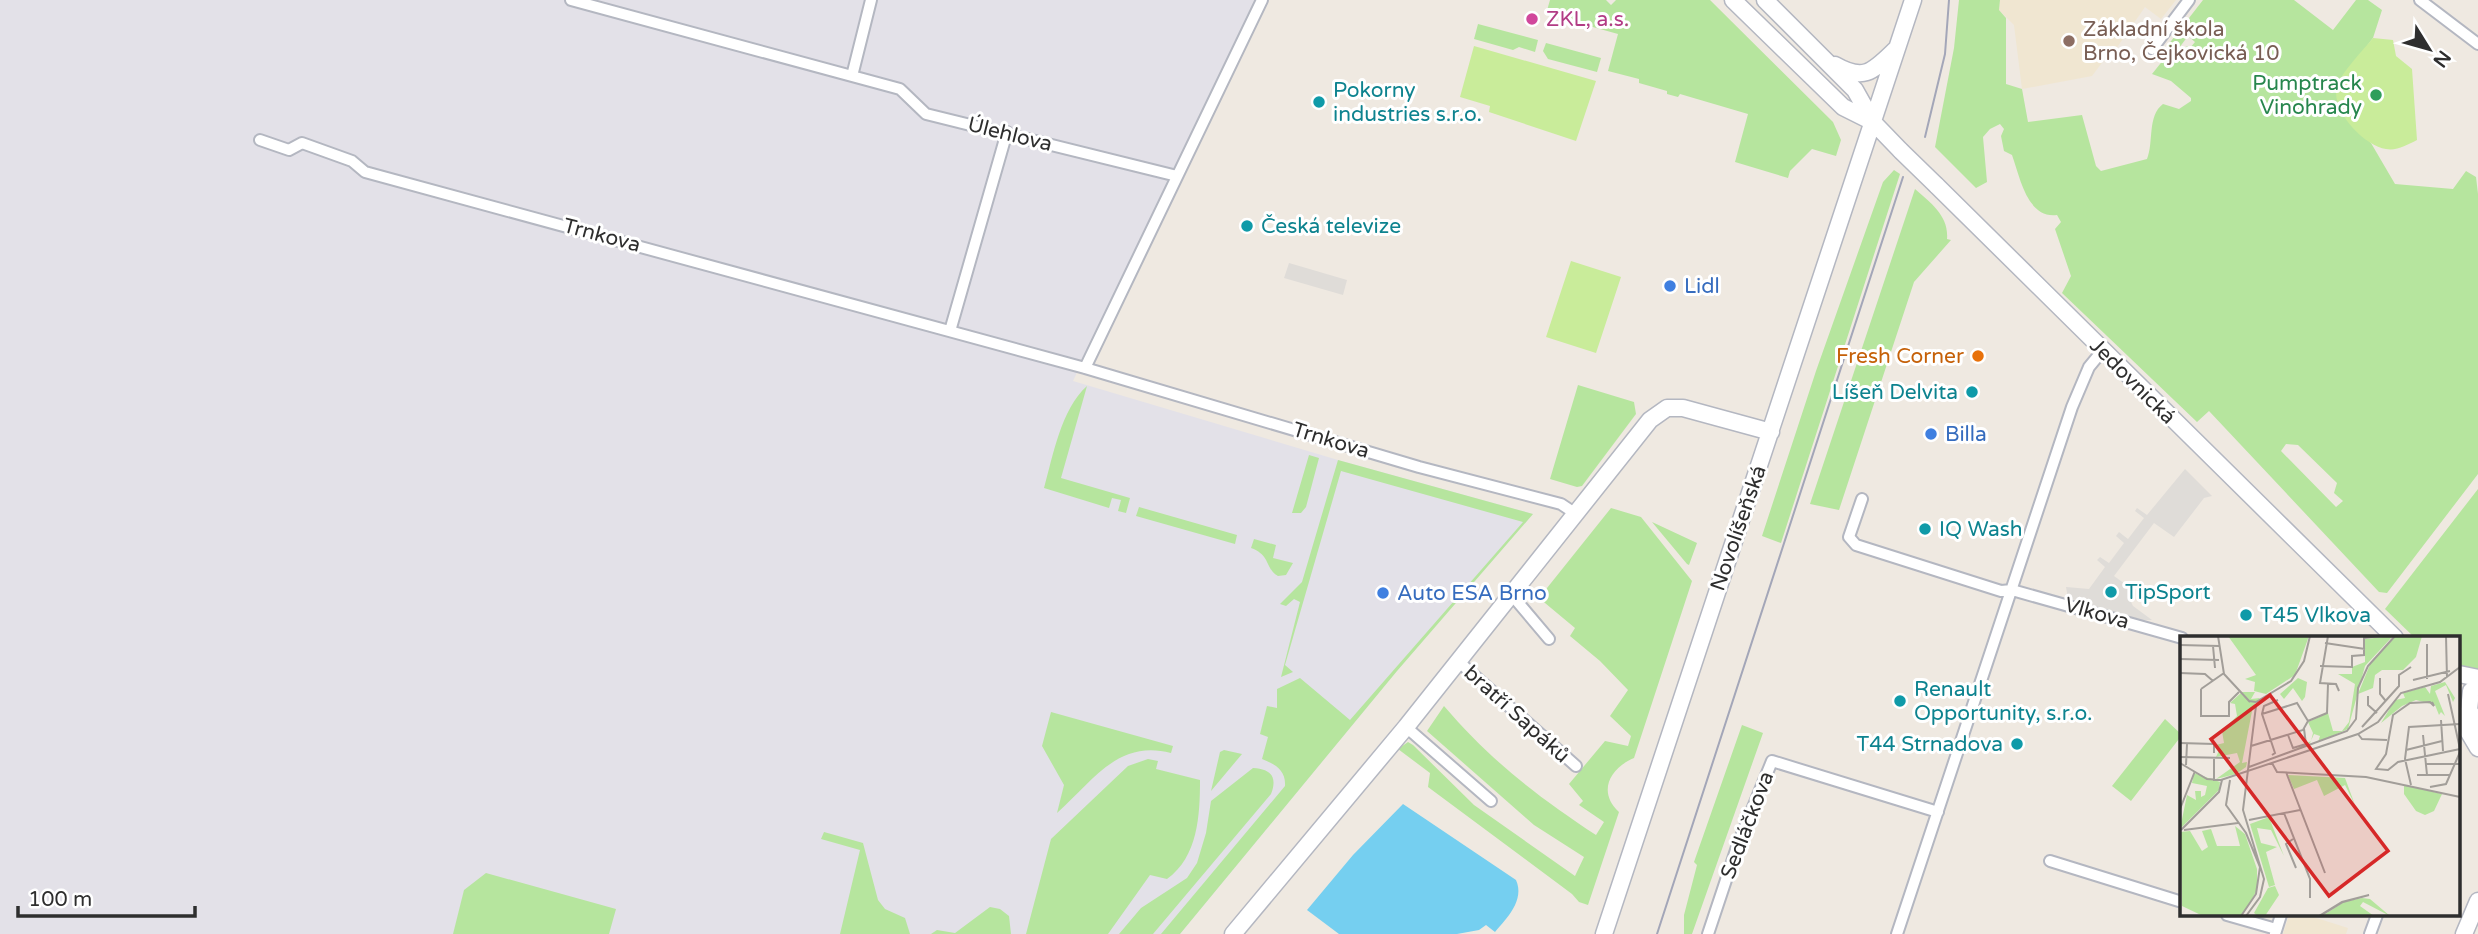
<svg xmlns="http://www.w3.org/2000/svg" width="2478" height="934" font-family="'Varela Round',sans-serif">
<rect width="100%" height="100%" fill="#efe9e1"/>
<!-- industrial -->
<path fill="#e3e1e8" d="M0,0H1255L1073,381L1338,460L1533,514L1397,671L1180,934H0Z"/>
<!-- education -->
<path fill="#f0e6d1" d="M2000,0H2176L2161,19L2145,7L2116,49L2113,48L2092,76L2022,89L2014,25L1999,10Z
M2289,915H2307L2348,928L2346,934H2283Z"/>
<!-- green -->
<path fill="#b6e59e" fill-rule="evenodd" d="M1550,0H1606L1611,5L1616,0H1710L1833,122L1841,140L1836,156L1812,149L1790,171L1788,178L1735,162L1748,114L1680,94L1678,97L1667,94V91L1639,83V79L1608,71L1618,34L1546,14Z
M1959,0H2000L1999,10L2006,18V84L2022,89L2028,122L2082,115L2096,166L2101,171L2147,159C2154,142 2147,116 2163,104L2179,109L2191,101V98L2171,81L2152,74L2164,59L2172,65L2187,46L2190,48L2195,42L2188,36L2173,56L2169,53L2168,45L2203,0H2294L2333,30L2356,0H2368L2382,10L2373,38L2337,85L2351,124L2371,143L2395,184L2453,189L2466,171L2476,177L2478,194V474L2387,593L2379,592L2209,411L2197,422L2062,293L2071,276L2055,229L2061,222L2057,215C2027,219 2020,177 2012,155L2004,151L2001,136L2004,129L2000,124L1990,129L1983,137L1987,182L1976,188L1935,147L1954,48ZM2286,444L2298,445L2337,483L2334,493L2343,501L2336,507L2281,451Z
M1478,24L1538,40L1535,52L1519,47L1513,50L1474,39Z
M1546,43L1601,58L1597,72L1548,59L1543,51Z
M1894,170L1900,174L1781,543L1762,536L1816,371L1883,182Z
M1915,189C1931,203 1949,216 1947,239L1951,240L1914,282L1839,510L1810,504Z
M1578,385L1634,402L1636,414L1582,486L1577,487L1550,479Z
M1087,386L1061,478L1130,498L1126,513L1118,511L1121,500L1112,498L1109,508L1044,488C1053,456 1061,409 1087,386Z
M1309,455L1319,458L1306,507L1301,513H1292Z
M1338,460L1533,514L1397,671L1180,934H1161L1285,786C1286,770 1275,764 1262,759L1268,737L1260,734L1267,706L1277,708V689L1300,678L1350,720L1523,522L1341,471L1285,665L1293,672L1281,677L1300,602L1294,599L1286,606L1280,604L1302,582Z
M2478,489V673L2459,669V638H2415L2385,609Z
M1139,507L1237,535L1235,544L1136,516Z
M1611,508L1641,517L1692,581L1634,758C1610,768 1597,792 1619,812L1588,905L1579,902L1572,894L1428,787L1430,773L1398,749L1408,742L1413,745L1474,805L1575,876L1584,857L1534,825L1427,731L1444,706C1491,761 1537,796 1596,835L1604,822L1579,805L1583,801L1569,784L1605,741L1628,746L1631,736L1610,716L1628,690L1600,661L1570,636L1575,628L1539,598Z
M1652,522L1697,543L1689,565L1687,564Z
M1254,539L1276,545L1273,558L1293,563L1286,575L1278,576C1265,569 1271,555 1251,548Z
M1051,712L1173,746L1171,753C1118,739 1093,781 1057,813L1064,785L1042,746Z
M2165,719L2182,735L2131,801L2112,786Z
M1742,725L1763,733L1692,934H1684V915L1697,865L1694,862Z
M1224,750L1242,754L1211,791L1220,752Z
M1148,759L1158,761L1156,769L1200,780C1200,815 1198,857 1167,879L1150,875L1108,934H1026L1051,839L1128,766Z
M1253,768C1270,769 1278,776 1271,794L1153,934H1119L1141,908L1187,878L1197,863L1206,833L1211,801Z
M824,832L863,843L878,900L885,909L905,918L910,934H840L860,850L821,839Z
M486,873L616,909L609,934H453L464,890Z
M990,907L1000,909L1009,916L1011,934H931L937,930L955,933Z"/>
<!-- pitch -->
<path fill="#c9ec9a" d="M2373,38L2393,40L2396,56L2412,69L2417,140C2407,145 2397,151 2386,149C2364,146 2330,110 2337,86C2341,73 2364,49 2373,38Z
M1474,46L1596,81L1576,141L1489,112L1490,106L1460,97Z
M1571,261L1621,277L1596,353L1546,337Z"/>
<!-- plaza -->
<path fill="#dfdcd8" d="M1289,263L1347,280L1343,295L1284,278Z
M2185,469L2212,496L2204,498L2174,537L2154,523L2114,576L2132,589L2129,598L2133,606L2152,620H2142L2068,598L2066,587L2089,589L2105,567L2097,560L2100,557L2109,563L2124,543L2116,536L2119,532L2128,539L2144,518L2135,511L2137,508L2147,515Z"/>
<!-- water -->
<path fill="#75cff0" d="M1403,804L1516,880C1525,900 1507,918 1495,932L1486,925L1479,930L1457,934H1339L1307,910L1353,855Z"/>
<g fill="none" stroke-linecap="round" stroke-linejoin="round">
<defs>
<path id="street" d="M571,0L900,89L926,114L1177,176
M2420,0L2478,44
M2152,49L2189,0
M852,76L871,0
M260,140L289,150L302,143L352,161L365,172L1085,368L1419,467L1561,504L1576,514
M950,331L1007,132
M1085,368L1262,0
M1862,499L1849,537L1856,545L2001,591L2012,590L2182,638
M1511,594L1549,639
M1458,661L1576,766
M1406,727L1491,801
M2050,861L2182,902
M2227,915L2276,929
M1708,934L1738,844L1772,761L1938,812
M1897,934L2072,407L2089,367L2103,350
M2275,934L2281,915
M2370,934L2377,915"/>
<path id="secondary" d="M1733,0L1843,107L1873,122L1901,151
M1765,0L1855,90L1873,122
M1835,65C1865,82 1873,71 1896,49
M1936,185L2395,638
M2459,674L2478,678
M2478,686L2471,691L2469,710L2478,725
M2459,716L2478,748
M1233,934L1406,727L1650,420L1667,408H1683L1771,432
M1604,934L1913,0
M2464,934L2478,901"/>
</defs>
<!-- street casing -->
<use href="#street" stroke="#b4b7c1" stroke-width="14"/>
<!-- secondary casing -->
<use href="#secondary" stroke="#b4b7c1" stroke-width="19"/>
<!-- street -->
<use href="#street" stroke="#fff" stroke-width="10"/>
<!-- secondary -->
<use href="#secondary" stroke="#fff" stroke-width="16"/>
<!-- tram -->
<path stroke="#a3a6b8" stroke-width="2" d="M1925,137L1945,54L1949,0
M1657,934L1903,177"/>
<defs>
<path id="secondary-bridge" d="M1901,151L1936,185"/>
</defs>
<!-- secondary-bridge casing -->
<use href="#secondary-bridge" stroke="#b4b7c1" stroke-width="19" stroke-linecap="butt"/>
<!-- secondary-bridge -->
<use href="#secondary-bridge" stroke="#fff" stroke-width="16"/>
</g>
<!-- markers -->
<circle fill="#d1479c" stroke="#fff" stroke-width="2.5" cx="1532" cy="19" r="7"/>
<circle fill="#8d6e63" stroke="#fff" stroke-width="2.5" cx="2069" cy="41" r="7"/>
<circle fill="#2e9e5b" stroke="#fff" stroke-width="2.5" cx="2376" cy="95" r="7"/>
<g fill="#0f9aa8" stroke="#fff" stroke-width="2.5">
<circle cx="1319" cy="102" r="7"/>
<circle cx="1247" cy="226" r="7"/>
<circle cx="1972" cy="392" r="7"/>
<circle cx="1925" cy="529" r="7"/>
<circle cx="2111" cy="592" r="7"/>
<circle cx="2246" cy="615" r="7"/>
<circle cx="1900" cy="701" r="7"/>
<circle cx="2017" cy="744" r="7"/>
</g>
<g fill="#3f7fe0" stroke="#fff" stroke-width="2.5">
<circle cx="1670" cy="286" r="7"/>
<circle cx="1931" cy="434" r="7"/>
<circle cx="1383" cy="593" r="7"/>
</g>
<circle fill="#e8710a" stroke="#fff" stroke-width="2.5" cx="1978" cy="356" r="7"/>
<g text-anchor="middle" stroke-width="6" stroke-linejoin="round" paint-order="stroke">
<!-- hotel labels -->
<g font-size="21" fill="#b23c85" stroke="#fff" text-anchor="start">
<text x="1546" y="26">ZKL, a.s.</text>
</g>
<!-- education labels -->
<g font-size="21" fill="#785e54" stroke="#fff" text-anchor="start">
<text x="2083" y="36">Základní škola<tspan x="2083" dy="24">Brno, Čejkovická 10</tspan></text>
</g>
<!-- leisure labels -->
<g font-size="21" fill="#27864d" stroke="#fff" text-anchor="end">
<text x="2362" y="90">Pumptrack<tspan x="2362" dy="24">Vinohrady</tspan></text>
</g>
<!-- culture labels -->
<g font-size="21" fill="#0d838f" stroke="#fff" text-anchor="start">
<text x="1333" y="97">Pokorny<tspan x="1333" dy="24">industries s.r.o.</tspan></text>
<text x="1261" y="233">Česká televize</text>
<text x="1958" y="399" text-anchor="end">Líšeň Delvita</text>
<text x="1939" y="536">IQ Wash</text>
<text x="2125" y="599">TipSport</text>
<text x="2260" y="622">T45 Vlkova</text>
<text x="1914" y="696">Renault<tspan x="1914" dy="24">Opportunity, s.r.o.</tspan></text>
<text x="2003" y="751" text-anchor="end">T44 Strnadova</text>
</g>
<!-- street labels -->
<g font-size="21" fill="#2e2e2e" stroke="#fff">
<text transform="translate(1010 134) rotate(14)" y="7">Úlehlova</text>
<text transform="translate(602 235) rotate(15)" y="7">Trnkova</text>
<text transform="translate(2133 381) rotate(45)" y="7">Jedovnická</text>
<text transform="translate(1331 440) rotate(17)" y="7">Trnkova</text>
<text transform="translate(1738 528) rotate(-71)" y="7">Novolíšeňská</text>
<text transform="translate(2097 613) rotate(16)" y="7">Vlkova</text>
<text transform="translate(1517 714) rotate(42)" y="7">bratří Sapáků</text>
<text transform="translate(1747 825) rotate(-69)" y="7">Sedláčkova</text>
</g>
<!-- shop labels -->
<g font-size="21" fill="#366cbe" stroke="#fff" text-anchor="start">
<text x="1684" y="293">Lidl</text>
<text x="1945" y="441">Billa</text>
<text x="1397" y="600">Auto ESA Brno</text>
</g>
<!-- food labels -->
<g font-size="21" fill="#c56008" stroke="#fff" text-anchor="end">
<text x="1964" y="363">Fresh Corner</text>
</g>
</g>
<!-- overview -->
<g transform="translate(2180 636)">
<rect width="280" height="280" fill="#efe9e1"/>
<path d="M48,0H129L115,39L86,58L74,55L75,46L65,43L76,39ZM213,0L185,30L168,93L138,106L140,100L134,98L130,107L123,112L112,115L131,105L133,97L128,86L148,77L153,95H162L169,86L175,48L158,38H172V31L185,26V3ZM216,0H242L236,21L223,34H202L195,39L193,52L178,58L191,26ZM118,42L127,46L125,61L122,65L113,52L104,63L100,58ZM265,46L275,62L273,66L266,49L255,55L265,80L261,76L259,79L255,69L236,64L222,70L201,87L215,64L225,62L223,57L245,51L250,58L251,50ZM62,56H75L71,63L80,62L73,70L62,127L67,126L66,131L56,138L36,143L60,126L57,117L36,121L40,112L36,109L44,107L42,95L57,80L55,68L50,67ZM14,137L40,146L39,154L0,193L7,159L16,164L15,155H21V161L25,159L27,150L12,147ZM108,139L165,142L175,169L165,149L144,160L137,144L114,153ZM224,149L262,158L254,175L245,179L236,175L224,158ZM89,181L104,220L91,194L77,192L81,207L97,211L86,216L95,249L89,251L70,188ZM55,190L65,198L77,233V254L68,270L60,280H23L2,270L0,196L10,195L22,215L28,211L22,195L31,193L37,210H60ZM95,250L99,259L85,280H78L74,277L88,252ZM182,262L190,263L210,280L183,266L180,270L194,280H142L164,266Z" fill="#b6e59e"/>
<path fill="none" stroke="#a29e99" stroke-width="2" d="M38,0L44,38L70,66M148,0L140,47L156,48L159,55M266,0L267,42M145,7L185,13M0,9L39,10M33,10L35,32M0,23L39,24M140,30L172,31V20L184,19V2L200,0M0,37L25,38L33,45M200,42V58L205,64M247,43V8M233,44L270,35M21,53V80H49V66L59,56M21,53L44,37M268,58L280,113M188,60V69L197,77M69,65L76,66L111,45L124,25L130,0M252,66L254,70L250,66L230,67L213,79L206,118L196,133L208,134L218,126L280,113M82,78L117,67L128,85M261,84L263,115M128,85L147,77L148,48M182,91L219,50V39L231,31M178,98L182,103L207,104M108,99L113,112L126,108L124,93M243,99L247,139M0,107L34,108V117M71,110L123,94L128,85M226,114L262,105M92,119L95,117L82,78L84,70L98,64M0,121L50,122M0,127L27,143L41,144L178,98L198,86L221,57L260,46L280,31M92,127L97,136L186,141L280,161M246,128H280M6,129L7,108M69,131L167,95L176,83L178,52L188,30L215,0M106,136L145,237M237,139H270M50,144L46,169L66,197L80,231L76,258L61,280M34,145V122M231,149L225,123L229,91L280,88M250,151L266,148L280,116M0,173L15,135M104,177L130,243V262M69,184L120,174M1,194L39,156L42,144M4,194L58,187M113,203L106,208L116,232M66,280L80,261L84,243L63,174L76,70M139,280L162,266L189,259L163,266L140,280"/>
<path fill="#d62828" fill-opacity="0.15" stroke="#d62828" stroke-width="3.5" d="M90,59L208,215L149,260L31,103Z"/>
<rect width="280" height="280" fill="none" stroke="#2e2e2e" stroke-width="3.5"/>
</g>
<!-- north arrow -->
<g transform="translate(2429 49) rotate(127)" stroke="#ffffff" stroke-width="5" paint-order="stroke">
<path d="M0-5L12 26L0 18L-12 26Z" fill="#2e2e2e"/>
<text y="-10" font-size="19" font-weight="bold" text-anchor="middle" fill="#2e2e2e">N</text>
</g>
<!-- scale -->
<path d="M18 906v10h177v-10" fill="none" stroke="#2e2e2e" stroke-width="3.5"/>
<text x="28" y="906" font-size="21" fill="#2e2e2e" stroke="#ffffff" stroke-width="5" paint-order="stroke">100 m</text>
</svg>
